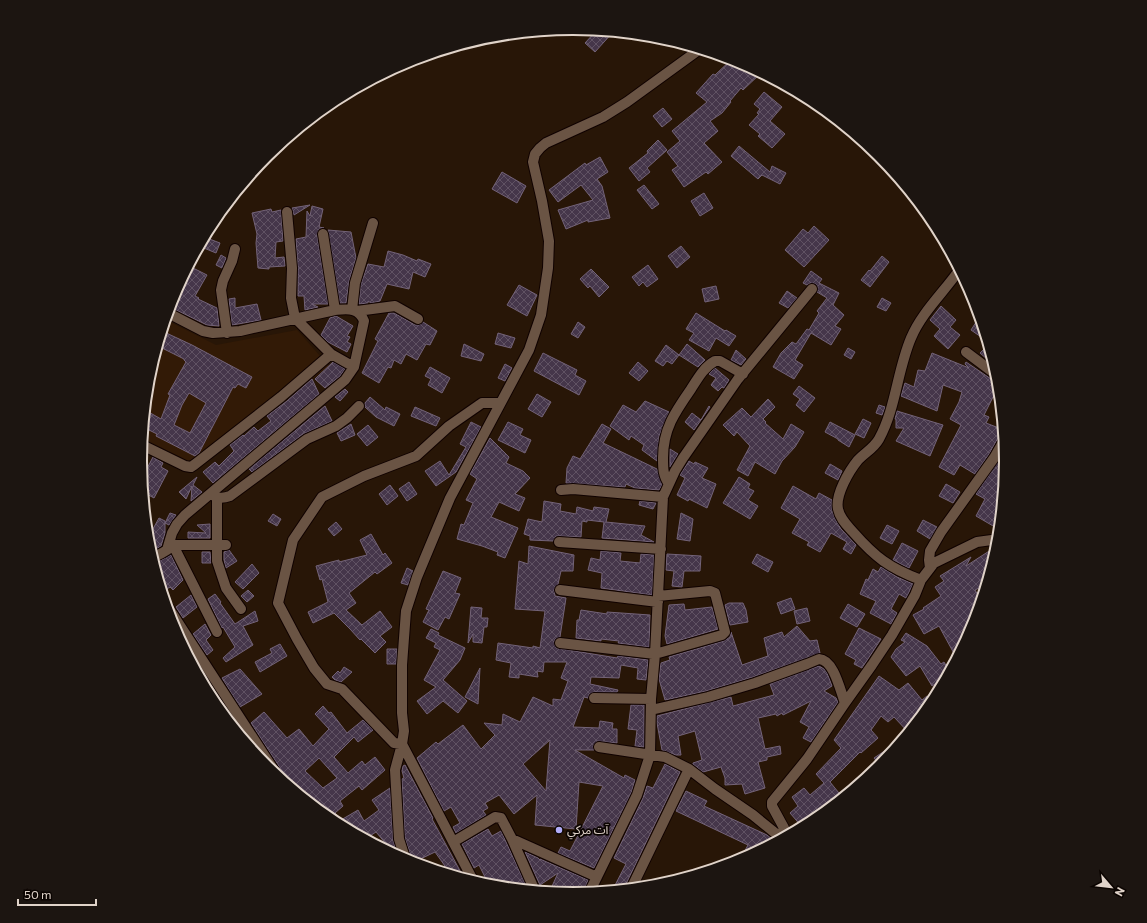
<svg xmlns="http://www.w3.org/2000/svg" width="1147" height="923" font-family="Commissioner,'Noto Sans Arabic',sans-serif">
<defs>
<pattern id="building-cross-hatch" width="8" height="8" patternUnits="userSpaceOnUse"><rect width="8" height="8" fill="#45364a"/><path d="M0 0l8 8M0 8l8-8" fill="none" stroke="#605263"/></pattern>
</defs>
<rect width="100%" height="100%" fill="#281607"/>
<!-- built -->
<path fill="#321a06" d="M166,320L216,345L297,330L329,366L195,468L142,445L148,377Z"/>
<!-- building -->
<path fill="url(#building-cross-hatch)" stroke="#736378" fill-rule="evenodd" d="M597,30L613,32L595,52L585,43Z
M732,59L740,61L761,73L743,90L741,88L730,101L731,102L722,113L710,121L718,131L704,143L722,162L708,174L706,172L684,187L672,170L678,166L667,152L680,141L672,131L707,102L696,93L713,74L715,75Z
M764,92L782,107L770,121L785,134L772,148L758,136L760,134L749,125L759,114L757,113L760,109L754,104Z
M663,108L672,119L662,127L653,116Z
M658,140L667,150L647,168L650,172L639,181L629,168L648,153L647,151Z
M739,146L770,172L772,166L786,173L780,184L762,175L758,179L731,156Z
M600,157L608,172L597,179L602,186L610,218L588,222V220L566,229L558,210L593,200L581,185L558,202L549,190L585,163L586,165Z
M502,172L526,186L517,203L492,189Z
M644,185L659,204L652,209L637,190Z
M704,193L713,208L700,216L691,201Z
M310,205L294,215L292,208Z
M312,206L323,209L319,227L324,228L319,229L317,235L328,304H312L318,307L305,310L304,296H298V268L296,239L306,237L307,211L310,216Z
M271,209L272,212L281,210L283,241L276,242L275,258L284,257L285,266L269,267V269L258,268L256,243L257,234L252,213Z
M814,226L829,240L804,267L785,250L803,229L808,233Z
M328,230L351,232L356,258L349,281L346,303H340Z
M204,237L220,243L216,253L199,246Z
M681,246L690,257L677,268L668,256Z
M388,251L403,255L417,261L418,259L431,264L425,277L413,272L409,289L387,284L380,301L371,303L368,301V303L359,304L361,284L368,264L384,267Z
M221,255L226,258L222,268L216,265Z
M882,256L889,262L870,287L861,280L869,270L870,271Z
M648,265L658,279L647,287L643,282L639,286L632,277Z
M189,266L207,275L195,296L199,298L198,299L217,308L219,326L207,325L170,307L173,295Z
M591,269L609,287L599,297L590,286L588,288L580,279Z
M811,271L822,279L819,283L839,293L833,305L844,315L835,326L841,329L831,345L811,333L795,360L803,365L794,379L773,367L781,353L792,342L796,344L807,329L809,330L819,313L817,311L827,298L817,292L818,287L816,284L810,283L807,285L803,283Z
M519,285L537,295L527,316L507,305Z
M716,286L719,299L705,302L702,289Z
M787,291L797,298L788,308L779,303Z
M235,298V308L257,304L261,320L232,325L229,299Z
M882,298L891,303L886,311L877,307Z
M941,306L956,320L950,327L960,335L948,349L934,336L940,329L930,320Z
M389,313H394L415,325H418L423,322L437,331L430,345L426,344L417,360L406,354L401,364L394,360L391,368L388,367L379,383L362,373L378,341L375,339Z
M696,313L725,331L726,330L736,336L729,346L716,338L709,351L689,340L694,333L686,329Z
M336,316L353,326L347,336L350,337L347,342L351,344L347,352L328,342L321,335L330,318Z
M980,316L985,331L981,337L971,330Z
M578,322L585,327L578,338L571,334Z
M162,331L192,345L252,377L246,388L238,384L235,388L233,387L199,453L195,456L156,436L157,434L143,427L145,410L161,419L170,395L168,394L186,362L184,360V359L158,346ZM189,393L206,403L190,433L174,425L182,405Z
M498,333L515,338L511,348L495,344Z
M464,344L484,354L481,361L461,356Z
M687,344L705,360L698,367L679,355Z
M989,344L991,352L995,366L980,353Z
M666,345L679,355L672,364L667,361L663,366L655,361Z
M848,348L855,352L851,359L844,355Z
M736,350L746,359L741,365L731,360Z
M543,353L577,370L575,375L586,381L579,395L534,371Z
M932,353L969,368L965,364L966,362L994,381L999,382L1000,395L998,400L993,397L984,415L989,417L986,423L1004,430V433L999,436L989,454L975,474L960,465L954,475L939,467L961,425L950,419L959,402L962,392L943,385L937,411L901,396L905,383L914,387L918,370L925,371Z
M333,362L345,369L340,376L325,388L315,379Z
M638,362L648,371L639,381L629,373Z
M505,364L512,368L505,381L498,378Z
M430,367L450,378L442,393L428,385L431,379L425,376Z
M715,368L729,380L724,388L722,387L718,391L711,385L716,378L709,374Z
M312,379L319,394L213,483L203,472L215,462L219,466L234,451L230,445L243,435L244,436L254,427L258,431L271,421L267,416L287,401Z
M799,386L815,398L804,412L796,405L800,399L793,394Z
M345,389L348,392L340,401L335,397Z
M537,394L551,402L542,417L528,409Z
M370,397L385,410L386,407L400,414L394,426L376,417L365,407V403Z
M768,399L775,407L763,419L766,422L765,423L783,439L791,424L804,432L795,447L782,461L775,474L755,462L748,476L737,470L750,446L737,432L734,436L723,425L742,408L751,417Z
M645,401L669,412L659,436L657,461L642,450L644,445L631,436L629,440L610,426L623,405L636,412Z
M879,405L885,407L882,415L876,413Z
M325,406L332,421L303,434L252,472L249,469Z
M709,406L710,407L694,430L685,422L692,413L701,420Z
M415,407L440,418L436,426L411,416Z
M897,411L943,425L930,456L896,441L904,428H896V419H895Z
M863,419L871,423L864,438L855,434Z
M471,422L481,427L456,472L436,486L425,471L440,461L449,475L466,447L460,444Z
M508,422L523,429L520,435L531,440L525,453L498,440Z
M830,422L855,435L849,447L838,440V439L825,432Z
M351,424L355,435L341,441L337,433Z
M602,424L611,429L603,443L657,469L662,485L659,490L635,488L626,484L625,487L566,483L567,468L573,456L580,459Z
M368,425L378,437L367,446L357,434Z
M490,438L509,457L506,463L523,471L530,478L515,494L525,498L519,511L499,502L491,517L518,528L505,558L497,555L498,552L482,546L457,539L461,524L464,525L473,503L466,500L477,479L470,474Z
M670,449L678,454L670,467Z
M1006,450L1007,462L1000,530L976,516L985,499L976,494Z
M153,457L163,463L161,467L168,471L154,498L143,492L142,478Z
M689,461L694,464L695,462L708,468L702,478L716,484L707,508L689,499L688,501L677,495L685,478L680,475Z
M830,464L842,471L838,480L825,473Z
M197,477L193,485L202,492L191,501L192,486L186,499L179,492Z
M739,477L750,484L748,488L754,491L748,500L758,506L750,519L723,503Z
M409,482L417,494L407,501L399,489Z
M946,484L960,492L953,503L939,496Z
M390,485L398,496L387,505L379,494Z
M793,486L816,499L819,493L832,500V510L835,519L841,529L856,545L851,554L843,549L847,542L831,533L820,552L807,545L809,542L792,533L800,519L781,508Z
M544,501L561,504L560,511L576,514L577,507L593,511L594,507L609,509L606,522L645,526L641,535L654,542L602,538L604,522L587,520V522L582,521L581,537L559,536H556L553,541L530,540V536L524,534L528,519L542,522Z
M640,501L656,503L653,509L639,505Z
M170,513L176,515L169,525L165,523Z
M681,513L693,519L690,541L677,539Z
M273,514L281,519L277,526L268,521Z
M159,518L165,521V533L161,546L152,551V546H148V538Z
M923,520L937,527L930,539L917,531Z
M336,522L342,529L334,536L328,529Z
M210,524V538H188V532L206,533L197,525Z
M887,525L899,531L892,544L880,538Z
M371,534L383,555L385,553L392,563L377,574L375,572L349,593L356,603L346,610L362,625L380,611L392,627L380,636L386,642L375,653L361,639L360,640L350,629L334,613L313,623L308,612L328,602L322,579L320,580L316,566L339,560V562L367,555L360,540Z
M902,543L918,551L909,568L893,560Z
M529,546L574,555L573,571H561L558,584L554,589L555,596L566,598L560,637L555,639L554,642L556,648L617,658L618,656L648,660L646,680L637,679L638,668L621,665L619,678L591,677L590,684L618,690L617,692H594L589,694L588,698L584,697L573,727L599,728L600,721L613,723L612,729H617V743L597,741L593,746L594,750H575L624,778L625,775L635,780L631,793L594,868L558,853L561,847L570,851L603,786L579,782L576,829L535,825L537,795L514,814L499,795L485,803L488,808L483,811L486,815L456,833L453,827L460,823L451,807L444,811L417,758L436,742L438,744L463,725L481,749L495,735L484,723L502,725L503,714L520,722L533,697L553,706V699L561,700L568,681L561,678L567,662H544L543,672L537,671L538,677L519,674V678L509,677L511,663L496,660L498,643L533,648V646L540,648L545,611L515,609L519,561L528,564ZM550,740L546,791L523,764Z
M997,546H999L987,584L975,590L982,602L974,628L957,659L939,626L924,634L913,615L924,609L923,608L941,596L935,587L944,581L940,576L971,557L966,566Z
M229,550L237,561L226,568L224,560V552Z
M601,551L621,553L620,561L640,563L641,554L654,555L652,595L601,588L602,573L588,570L591,558L600,560Z
M202,552H210L211,563H202Z
M667,554L701,556L700,571H684L682,587L672,586L674,571L666,570Z
M757,554L773,562L768,572L752,563Z
M171,555L183,580L173,590L170,587L162,592L154,564Z
M252,564L259,573L243,589L235,582Z
M881,567L897,577L913,584L906,598L899,594L891,609L897,613L891,624L870,613L876,601L860,594L866,579L868,580L873,569L878,572Z
M407,568L413,571L408,585L401,583Z
M443,571L461,578L455,593L460,594L449,619L445,617L438,630L423,622L429,610L426,609Z
M248,590L254,596L247,602L241,596Z
M215,594L221,602L220,603L235,624L255,611L258,621L243,626L253,645L226,662L223,658L235,647L223,627L222,628L208,599Z
M191,595L197,607L183,618L176,607Z
M791,598L795,609L781,614L777,603Z
M729,603H743L746,610L748,622L730,625L725,605Z
M684,604L685,610L712,607L718,629L667,644L665,636L669,605Z
M848,604L865,614L857,627L840,618Z
M471,607L482,608L481,618H488L487,627H484L482,643L473,642V634L468,643Z
M807,608L810,621L797,624L794,611Z
M581,610L607,614V612L650,615L649,647L618,643L619,641L601,639V641L576,638L577,620H579Z
M205,624L211,635L206,640L213,650L207,655L193,634Z
M173,626L196,662L193,664L173,627Z
M797,626L810,641L817,640L820,653L753,677L706,691L665,700L659,679L661,663L670,660L669,657L724,641L730,637L731,632L742,665L768,656L764,638L782,632L784,637Z
M859,628L881,639L862,668L854,664L856,660L845,654Z
M431,629L439,633L438,635L465,648L460,660L443,680L467,701L458,713L443,701L427,714L417,701L436,687L424,680L440,650L434,647L436,643L426,638Z
M906,633L927,646L941,664L944,662L950,672L948,676L932,686L920,666L906,676L891,657L896,649L905,642L901,640Z
M280,644L287,656L260,672L255,662L272,653L270,649Z
M387,649H397L396,664H387Z
M819,666L824,669L827,673L832,686L824,691L836,698L838,702L811,742L803,738L809,727L800,722L811,701L783,715L782,713L777,716L776,714L758,718L765,749L780,746L781,754L767,757V760L758,762L765,788L745,794L742,784L725,785V778L721,767L703,772L693,764V763L702,760L695,731L678,736L681,755H676L662,750L657,723V716L731,697L733,706L774,695L770,684Z
M344,667L352,672L341,682L335,680L332,677L338,671L340,673Z
M480,668L478,704L465,697Z
M240,669L262,694L240,707L222,678Z
M879,676L899,690L908,683L922,700L927,696L933,703L909,733L894,717L888,722L881,716L871,730L878,738L861,753L860,752L830,782L843,798L814,822L803,828L790,813L798,806L792,797L804,788L810,795L824,783L816,774L841,748L834,740Z
M210,684L257,755L213,702L205,687Z
M631,705H644V747L635,746L637,730L628,729Z
M323,706L329,713L331,712L347,733L363,720L373,730L358,742L354,737L334,757L348,773L362,761L365,765L375,757L385,770L362,790L359,786L340,801L343,806L335,813L341,820L358,810L364,821L379,810L372,800L390,788L393,840L398,857L382,848L387,845L376,832L365,839L332,822L284,782L285,778L284,774L251,723L264,712L287,738L299,729L313,746L329,729L315,714ZM319,758L337,778L323,788L305,771Z
M898,742L900,744L881,766L874,758Z
M665,764L680,772L625,886V890L612,891L626,864L614,858L643,798L647,786L653,788Z
M405,765L433,818L432,819L465,880L436,871L445,866L435,852L412,863V859L405,838L402,779L404,778L402,771L403,766Z
M686,791L707,801L704,806L767,835L772,839V844L739,862L748,845L676,811Z
M488,829L492,836L501,831L528,890L490,887L479,865L474,868L462,844Z
M525,852L538,858L540,860V859L588,880L583,894L573,895L549,893L558,873L540,885Z"/>
<g fill="none" stroke-linecap="round" stroke-linejoin="round">
<defs>
<path id="minor" d="M323,234L335,310
M352,310L355,283L373,223
M357,311L395,306L418,319
M227,333L221,290L223,281L232,261L235,249
M966,352L998,376
M331,354L354,367
M142,445L185,466L191,467L194,465L281,397L331,354L295,318L291,298L292,268L287,212
M669,484C663,476 663,468 663,458C663,429 675,412 691,389C698,378 704,367 715,361H720L743,374
M561,490L573,489L663,497
M210,494C217,498 222,499 230,496L307,439L336,426L347,418L359,406
M217,498V561L226,588L241,609
M559,542L661,549
M169,545H226
M173,545L217,632
M152,558L162,553L167,550L172,533L177,524L185,515L345,380L354,367L364,321C359,307 347,309 335,310L240,331L213,333L203,331L168,313
M930,568L929,560L930,551L941,532L994,458L1005,439
M921,580C889,568 875,557 853,532C847,525 840,519 838,509C835,495 849,471 858,460C866,452 874,448 879,439C896,408 897,371 911,338C922,312 944,292 960,269
M560,590L658,602
M166,604L279,778
M560,643L655,654L722,635L725,632L715,593L710,591L658,596
M594,698L651,699
M651,710L708,697L755,683L807,664L819,659C834,660 840,690 845,703
M599,747L665,757L689,769L715,789L753,815L780,837
M512,839L597,877
M778,841L784,828L772,806V802L807,759L845,703L872,665L892,635L915,595L921,580L934,563L977,542L999,539
M453,842L495,817L501,818L512,839L535,891
M406,861L399,839L395,770L402,744L404,731L402,713V665L406,611L417,577L450,498L529,350L541,315L548,268L549,241L542,201L533,162L535,154L540,148L546,143L603,117L627,102L700,49
M474,882L402,744L394,743L342,689L327,684L314,668L297,639L278,603L293,540L322,497L364,476L416,456L449,426L482,403H500
M631,889L689,769
M589,893L637,795L650,755L651,699L655,654L663,497L675,471L683,458L738,379L812,289"/>
</defs>
<!-- minor casing -->
<use href="#minor" stroke="#100200" stroke-width="12"/>
<!-- minor -->
<use href="#minor" stroke="#6a5444" stroke-width="10"/>
</g>
<!-- markers -->
<circle fill="#b2adf9" stroke="#0b0401" stroke-width="1.5" cx="559" cy="830" r="4"/>
<g text-anchor="middle" stroke-width="3.5" stroke-linejoin="round" paint-order="stroke">
<!-- poi labels -->
<g font-size="12" fill="#e0d3c9" stroke="#0b0401" text-anchor="start">
<text x="567" y="834">آت مركي</text>
</g>
</g>
<!-- crop -->
<path d="M0 0H1147V923H0ZM147 461a426 426 0 1 1 852 0a426 426 0 1 1-852 0Z" fill="#1c1511" fill-rule="evenodd"/>
<path fill="none" stroke="#e0d3c9" stroke-width="2" d="M147 461a426 426 0 1 1 852 0a426 426 0 1 1-852 0Z"/>
<!-- north arrow -->
<g transform="translate(1111 887) rotate(118)" stroke="#0b0401" stroke-width="3" paint-order="stroke">
<path d="M0-3L7 15L0 10L-7 15Z" fill="#e0d3c9"/>
<text y="-6" font-size="11" font-weight="bold" text-anchor="middle" fill="#e0d3c9">N</text>
</g>
<!-- scale -->
<path d="M18 899v6h78v-6" fill="none" stroke="#e0d3c9" stroke-width="2"/>
<text x="24" y="899" font-size="12" fill="#e0d3c9" stroke="#0b0401" stroke-width="3" paint-order="stroke">50 m</text>
</svg>
